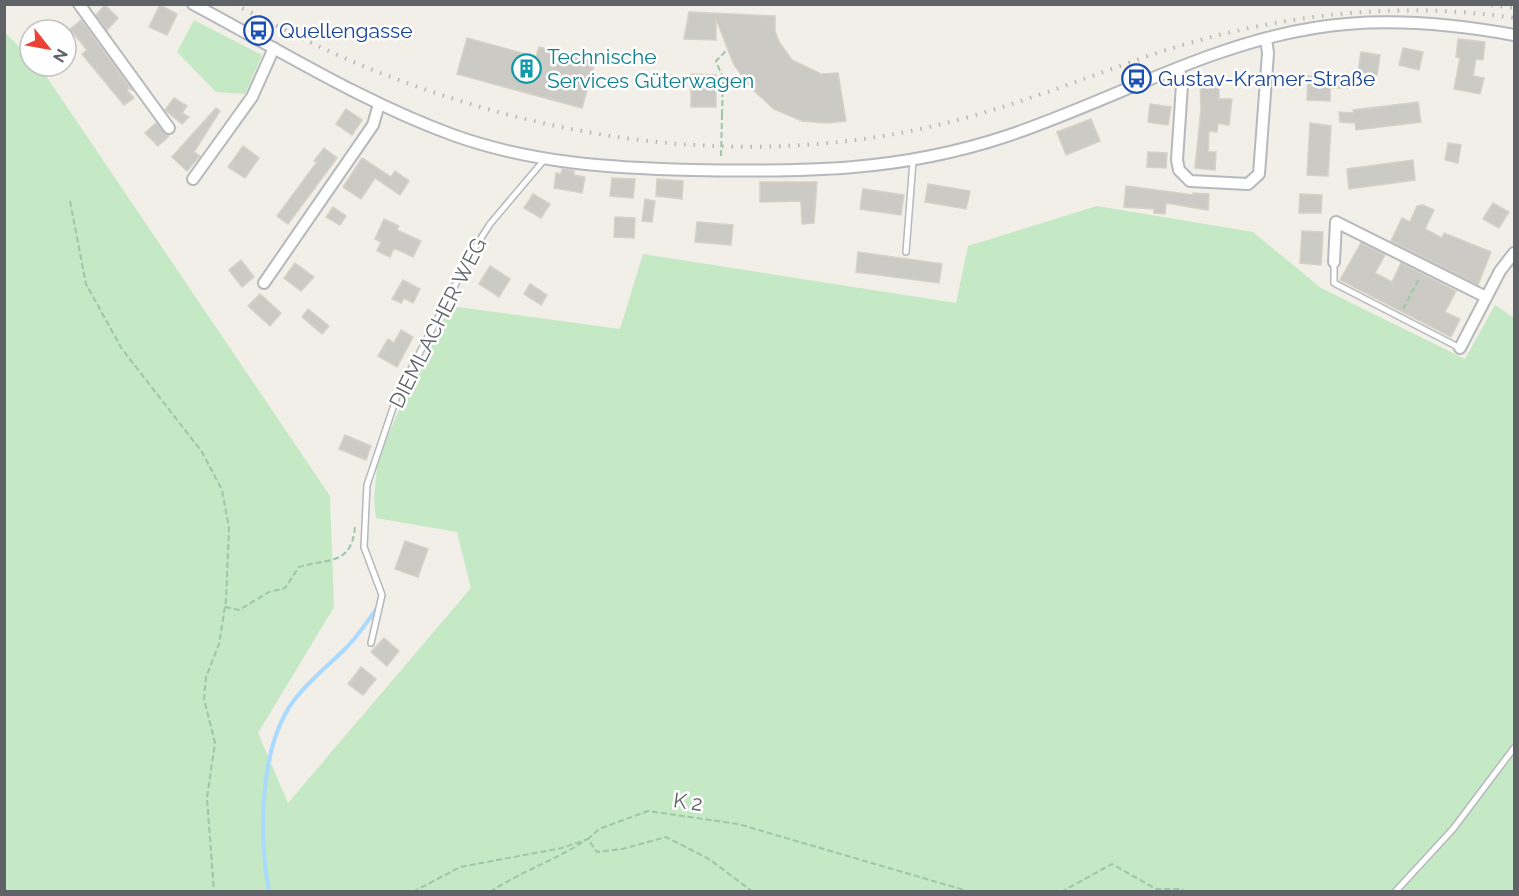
<svg xmlns="http://www.w3.org/2000/svg" width="1519" height="896" font-family="Raleway,sans-serif">
<rect width="100%" height="100%" fill="#f1efe8"/>
<!-- green -->
<path fill="#c5e8c5" d="M194,20L262,55L245,94L216,92L177,52Z
M4,32L30,57V66L40,67L330,496L334,607L258,733L288,803L471,588L457,532L376,518L374,499L378,458L406,394L450,306L620,329L643,254L956,303L968,246L1097,206L1253,232L1321,288L1465,359L1495,305L1514,318V891H5Z"/>
<g fill="none" stroke-linecap="round" stroke-linejoin="round">
<!-- stream -->
<path stroke="#aadaff" stroke-width="4" d="M269,892C259,837 259,750 292,703C307,682 328,666 347,647C358,636 368,620 378,607"/>
</g>
<!-- building -->
<path fill="#cccac5" stroke="#d6d1c6" stroke-width="1.5" d="M105,5L118,18L107,30L96,15Z
M160,5L177,14L167,35L149,27Z
M689,12L775,16V31L779,42L792,60L821,74L838,73L846,121L826,123L802,121L774,109L751,88L734,65L716,19V40L684,39Z
M81,20L133,91L129,88L127,90L134,98L124,105L82,54L87,50L70,29Z
M467,38L536,57L539,47L595,62L582,108L457,74Z
M1458,39L1485,42L1483,60L1476,59L1473,76L1484,78L1480,94L1454,89L1460,58L1456,57Z
M1403,48L1423,52L1419,70L1399,65Z
M1361,52L1380,55L1377,75L1358,72Z
M691,74L716,75V107H691Z
M1308,76L1348,77V88H1330V101L1307,100Z
M1200,78H1219V99H1232L1229,125L1218,123L1217,132L1209,131L1208,152H1216L1215,170L1195,168L1201,109Z
M174,98L187,106L182,113L189,117L182,124L165,110Z
M1418,102L1421,122L1356,130L1355,123L1340,122L1339,112L1354,113L1353,110Z
M1150,104L1171,107L1168,125L1148,122Z
M216,108L220,111L194,152L200,156L187,171L172,157Z
M346,109L362,120L352,135L336,124Z
M1091,119L1100,141L1066,155L1057,132Z
M156,123L169,136L158,146L145,133Z
M1310,123L1331,126L1328,176L1307,175Z
M1448,143L1461,145L1458,163L1445,160Z
M243,146L259,158L245,178L228,167Z
M324,148L337,158L288,224L277,216L317,162L314,161Z
M1148,152L1167,153L1166,168L1147,167Z
M362,158L391,177L395,171L409,181L400,195L375,178L361,199L343,187Z
M1413,160L1415,180L1349,189L1347,169Z
M562,169L574,171V175L585,177L582,193L554,188L556,173L561,174Z
M612,178L635,179L633,198L610,196Z
M657,179L683,181L682,199L656,196Z
M760,182H817L814,223L802,224L801,201L760,202Z
M928,184L970,191L966,209L925,202Z
M1126,186L1193,195V193L1209,194L1208,210L1166,203L1165,214L1154,213V209L1124,207Z
M863,189L904,195L901,215L860,209Z
M533,194L550,204L541,218L524,208Z
M1300,194L1322,195L1321,213H1299Z
M645,199L655,201L652,222L642,221Z
M1493,203L1509,212L1499,228L1483,219Z
M1423,205L1434,210L1425,229L1442,238L1444,233L1491,252L1478,285L1391,241L1402,218L1410,222L1417,206Z
M333,207L346,216L340,225L326,217Z
M615,217L635,218L634,238L614,237Z
M384,219L399,226L397,230L421,241L413,257L394,248L390,257L377,251L381,242L375,239Z
M697,222L733,225L731,245L695,242Z
M1302,231L1323,232L1321,265L1300,263Z
M1361,243L1385,255L1375,273L1392,282L1401,263L1456,291L1445,312L1460,319L1451,337L1340,280Z
M858,252L942,264L939,283L856,272Z
M241,260L254,277L242,287L229,270Z
M295,263L314,277L301,291L284,278Z
M490,266L510,279L499,297L479,284Z
M403,280L420,289L413,303L404,298L401,303L392,299Z
M530,284L547,295L541,305L524,294Z
M260,294L281,313L270,326L248,306Z
M308,309L329,326L322,334L302,317Z
M401,330L413,337L397,367L378,356L388,339L394,343Z
M345,435L371,446L366,460L339,449Z
M405,541L428,549L418,577L395,569Z
M384,638L399,651L387,666L371,652Z
M361,667L376,679L363,695L348,684Z"/>
<g fill="none" stroke-linecap="round" stroke-linejoin="round">
<defs>
<path id="lane" d="M906,252L913,161
M1334,262V283L1460,348
M371,643L382,595L364,547L367,485L397,396L474,249L490,224L544,160
M1395,892L1453,829L1514,748"/>
<path id="street" d="M79,4L169,128
M193,4C278,49 362,102 453,135C531,163 610,168 692,170C804,172 899,172 1007,136C1109,102 1207,45 1314,28C1380,17 1449,23 1514,35
M1179,69L1182,85L1177,160L1179,170L1190,181L1248,184L1259,174L1268,53L1266,39
M193,179L252,97L274,48
M1334,262L1336,222L1486,297
M264,283L373,125L379,104
M1460,348L1500,271L1514,253"/>
</defs>
<!-- lane casing -->
<use href="#lane" stroke="#b5b8bc" stroke-width="8"/>
<!-- street casing -->
<use href="#street" stroke="#b5b8bc" stroke-width="14"/>
<!-- path -->
<path stroke="#9cc7a9" stroke-width="2" stroke-dasharray="6 3" stroke-linecap="butt" d="M722,115L723,78L716,61L726,51
M70,201L86,284L122,349L202,452L222,490L229,528L226,600L219,644L206,677L204,699L215,743L207,798L214,892
M1403,309L1420,277
M225,607L239,610L269,592L285,588L299,567C328,558 352,566 355,526
M413,892L460,867L562,848L588,839
M490,892C520,872 553,861 583,842
M753,892L709,859L666,837L622,849L597,852L588,839L599,829L648,811L738,824L971,892
M1061,892L1112,864L1156,889H1182L1185,892"/>
<!-- lane -->
<use href="#lane" stroke="#fff" stroke-width="5"/>
<!-- street -->
<use href="#street" stroke="#fff" stroke-width="10"/>
<!-- rail -->
<path stroke="#b6b7b8" stroke-width="4" stroke-dasharray="1.5 8" stroke-linecap="butt" d="M234,4C285,30 337,57 391,77C575,147 773,171 965,118C1031,100 1095,74 1160,52C1275,15 1395,0 1514,18
M1482,4L1514,8"/>
<!-- path-bridge -->
<path stroke="#9cc7a9" stroke-width="2" stroke-dasharray="6 3" stroke-linecap="butt" d="M721,156L722,115"/>
</g>
<!-- icons -->
<defs>
<symbol id="bus-ring" viewBox="-11 -11 22 22"><circle r="9.5" fill="#fff" stroke="#1a4fb4" stroke-width="1.5"/><path d="M-5-6H5V4H4V6H2V4H-2V6H-4V4H-5ZM-3.5-4V0h7V-4ZM-3.5 1.2v1.5H-2V1.2ZM2 1.2v1.5H3.5V1.2Z" fill="#1a4fb4"/></symbol>
<symbol id="building-ring" viewBox="-11 -11 22 22"><circle r="9.5" fill="#fff" stroke="#0f9aa8" stroke-width="1.5"/><path d="M-4-6H4V6H1V3H-1V6H-4ZM-2.5-4.3h1.7v1.8h-1.7ZM.8-4.3h1.7v1.8H.8ZM-2.5-1h1.7V.8h-1.7ZM.8-1h1.7V.8H.8Z" fill="#0f9aa8"/></symbol>
</defs>
<g fill-rule="evenodd">
<use href="#bus-ring" x="242" y="14" width="33" height="33"/>
<use href="#building-ring" x="510" y="52" width="33" height="33"/>
<use href="#bus-ring" x="1120" y="62" width="33" height="33"/>
</g>
<g text-anchor="middle" stroke-width="5" stroke-linejoin="round" paint-order="stroke">
<!-- transit labels -->
<g font-size="21" fill="#164399" stroke="#fff" text-anchor="start">
<text x="279" y="38">Quellengasse</text>
<text x="1158" y="86">Gustav-Kramer-Straße</text>
</g>
<!-- culture labels -->
<g font-size="21" fill="#0d838f" stroke="#fff" text-anchor="start">
<text x="547" y="64">Technische<tspan x="547" dy="24">Services Güterwagen</tspan></text>
</g>
<!-- street labels -->
<g font-size="21" fill="#5f6368" stroke="#fff">
<text transform="translate(438 323) rotate(-63)" y="7">DIEMLACHER WEG</text>
<text transform="translate(688 802) rotate(8)" y="7">K 2</text>
</g>
</g>
<!-- border -->
<rect width="1519" height="896" fill="none" stroke="#5f6368" stroke-width="12"/>
<!-- north arrow -->
<g transform="translate(48 48) rotate(121)"><circle r="28" fill="#ffffff" stroke="#bfc1c3" stroke-width="1.5"/>
<path d="M0-4.5L10 22L0 15L-10 22Z" fill="#ea4335"/>
<text y="-9" font-size="16" font-weight="bold" text-anchor="middle" fill="#5f6368">N</text>
</g>
</svg>
